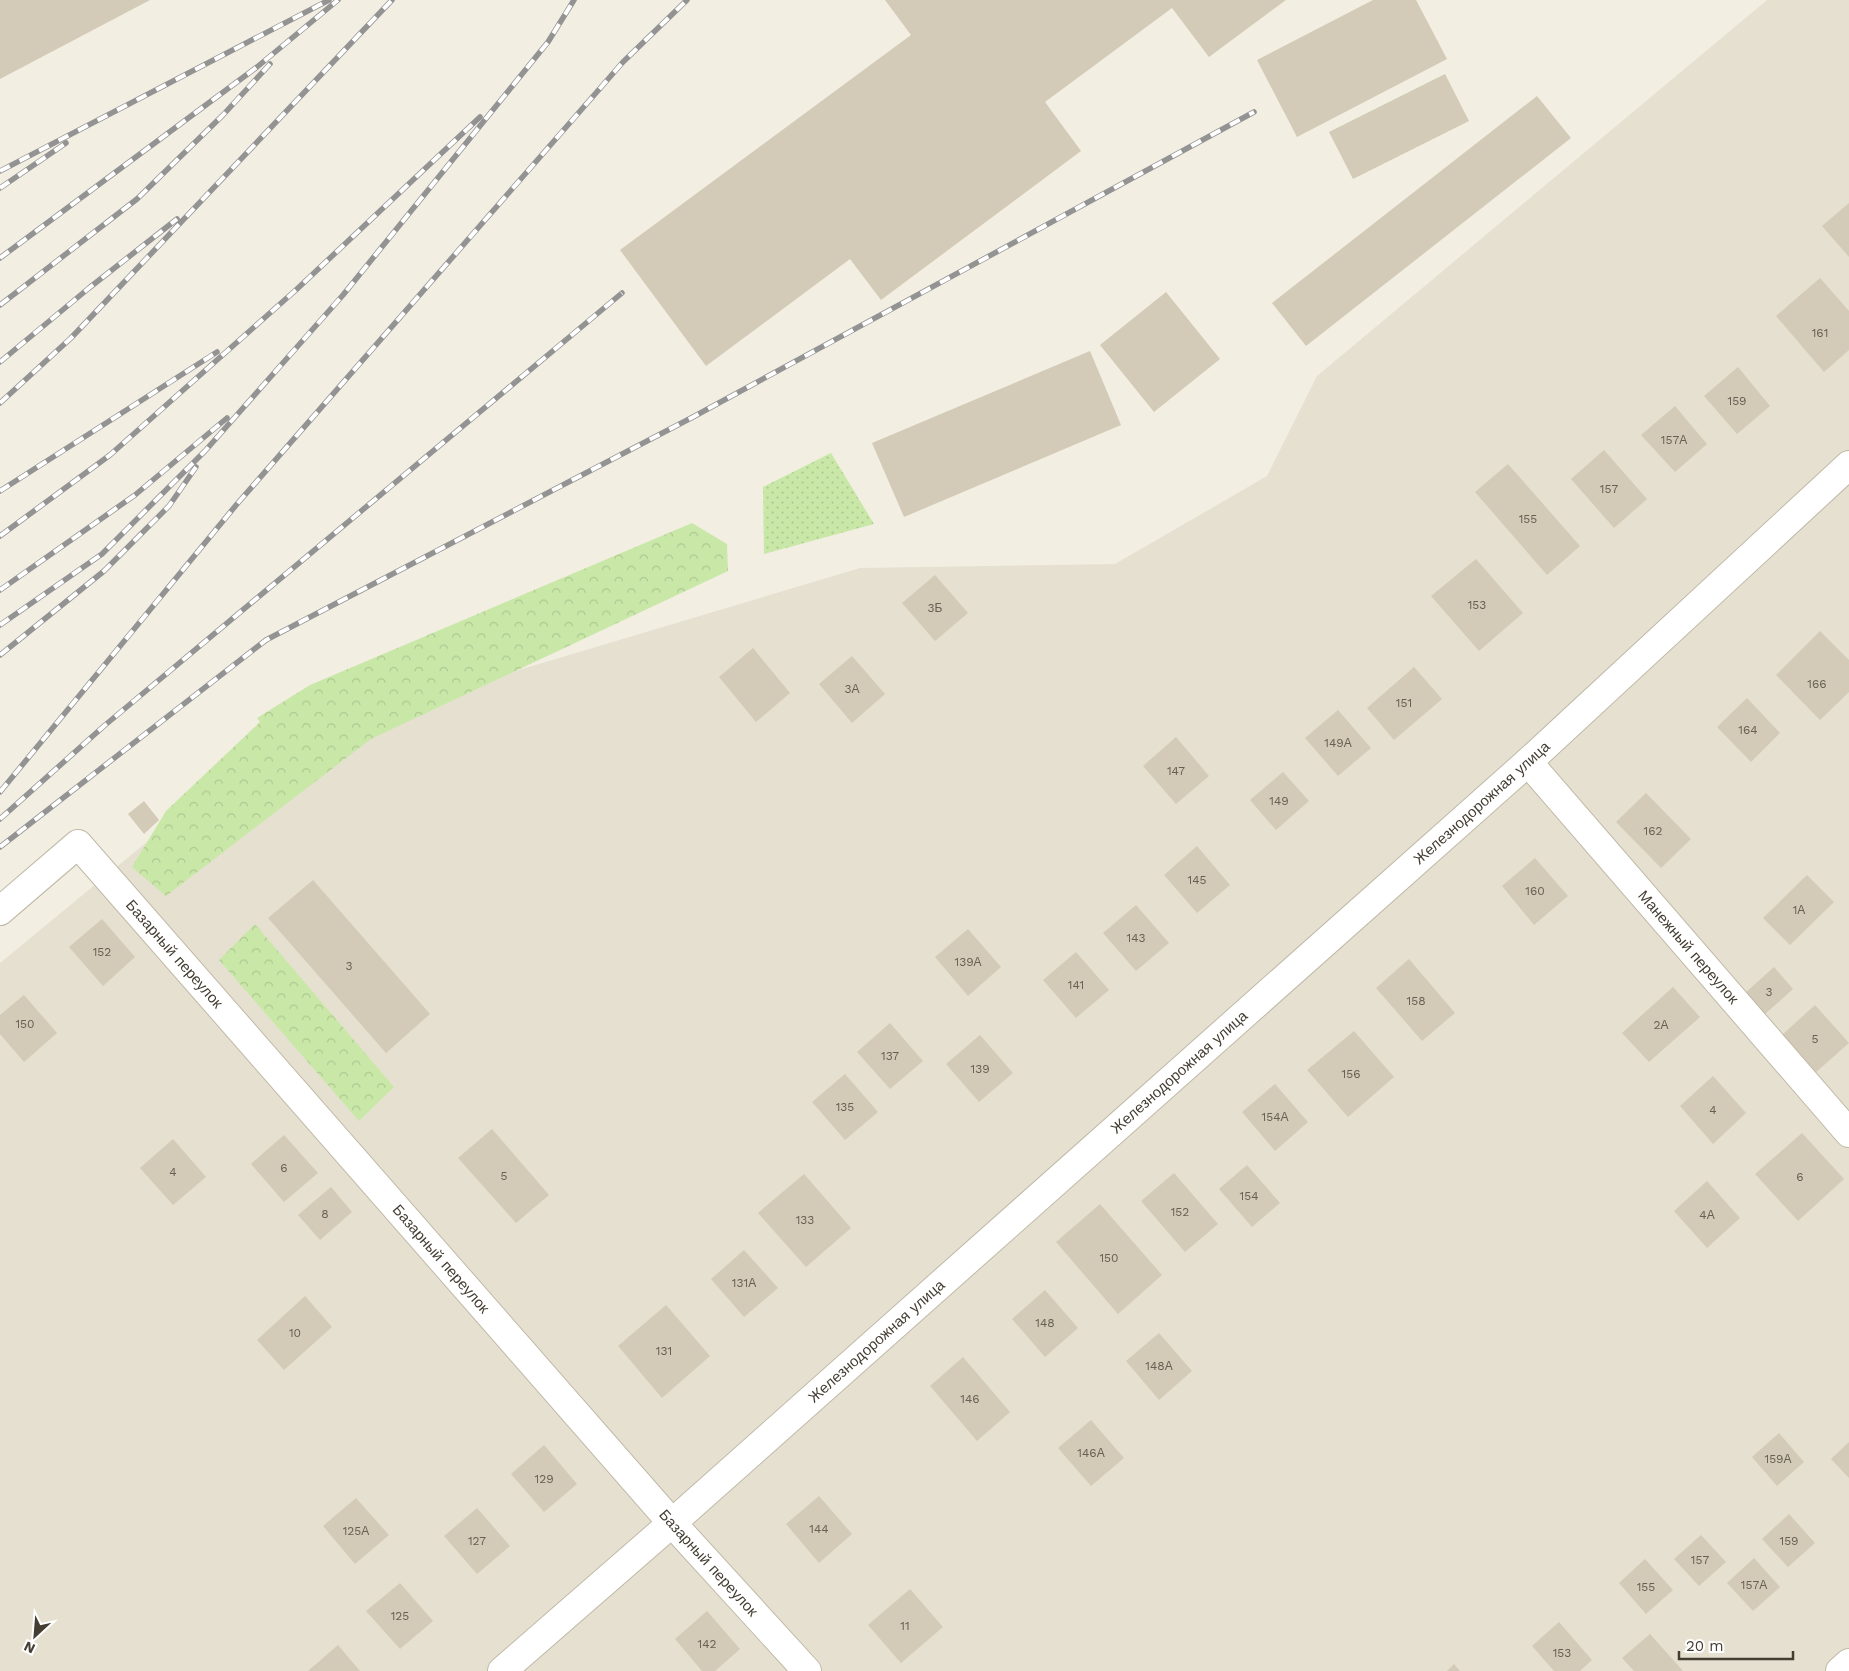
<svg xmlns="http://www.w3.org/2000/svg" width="1849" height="1671" font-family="'Work Sans',sans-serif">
<defs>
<pattern id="grass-dots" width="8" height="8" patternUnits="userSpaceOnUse" patternTransform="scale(1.25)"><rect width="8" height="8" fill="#c9e8a8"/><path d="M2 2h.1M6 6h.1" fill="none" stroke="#aec891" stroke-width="1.8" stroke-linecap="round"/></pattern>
<pattern id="forest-crowns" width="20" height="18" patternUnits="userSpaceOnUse" patternTransform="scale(1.25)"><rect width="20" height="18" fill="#c9e8a8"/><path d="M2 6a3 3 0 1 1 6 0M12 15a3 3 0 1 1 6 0" fill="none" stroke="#aec891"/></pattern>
</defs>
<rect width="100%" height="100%" fill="#f2eee2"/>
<!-- residential -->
<path fill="#e6e0d0" d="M1767,0H1849V1671H0V963L267,743L268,745L860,568L1115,564L1267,476L1317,376Z"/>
<!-- grass -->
<path fill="url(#grass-dots)" d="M831,453L874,524L764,554L763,487Z"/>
<!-- forest -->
<path fill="url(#forest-crowns)" d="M692,523L727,544L728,571L371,739L166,896L132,867L166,811L260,722L257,718L310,685Z
M255,924L394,1087L359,1121L219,960Z"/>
<!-- building -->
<path fill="#d3cab7" d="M0,0H150L0,79Z
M885,0H1286L1209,57L1172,8L1045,102L1081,151L881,300L850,259L706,366L620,250L911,35Z
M1373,0H1416L1447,59L1297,137L1257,60Z
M1445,74L1469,121L1353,179L1329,132Z
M1537,96L1571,138L1306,346L1272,303Z
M1849,203V257L1822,226Z
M1820,278L1849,311V350L1824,372L1776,316Z
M1166,292L1220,359L1154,412L1100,345Z
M1090,351L1121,425L904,517L872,443Z
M1738,367L1770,406L1737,434L1704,396Z
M1675,406L1707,444L1675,472L1641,435Z
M1604,450L1647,499L1614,528L1571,479Z
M1508,464L1580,546L1547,575L1475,492Z
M1476,559L1523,613L1479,651L1431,596Z
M935,575L968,613L935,641L902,603Z
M1820,631L1849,660V692L1820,720L1776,675Z
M753,648L790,693L756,722L719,677Z
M852,656L885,694L852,723L819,684Z
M1414,667L1442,699L1394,740L1367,708Z
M1747,698L1780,733L1751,762L1717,727Z
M1338,710L1371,748L1338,776L1305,738Z
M1176,737L1209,776L1176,804L1143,766Z
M1283,772L1309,801L1276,830L1250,800Z
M1646,793L1691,839L1661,868L1616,822Z
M144,801L159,820L144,834L128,814Z
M1197,846L1230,885L1197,913L1164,875Z
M1535,858L1568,896L1534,925L1502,886Z
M1807,875L1834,902L1790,945L1763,918Z
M313,880L430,1014L386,1053L268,918Z
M1136,905L1169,943L1136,971L1103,933Z
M102,919L135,957L103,986L69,947Z
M968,929L1001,967L968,996L935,957Z
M1076,952L1109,990L1076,1018L1043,980Z
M1409,959L1455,1013L1422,1041L1376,988Z
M1774,967L1793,989L1764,1015L1744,994Z
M1673,987L1700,1017L1649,1062L1622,1033Z
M24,995L57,1033L24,1062L0,1034V1015Z
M1815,1005L1849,1043L1815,1073L1782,1035Z
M890,1023L923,1061L890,1089L857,1052Z
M1354,1031L1394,1077L1348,1117L1307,1070Z
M980,1035L1013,1073L979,1102L946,1064Z
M845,1074L878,1112L845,1140L812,1102Z
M1713,1076L1746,1113L1713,1144L1680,1106Z
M1275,1084L1308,1122L1275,1151L1242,1112Z
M492,1129L549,1195L516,1223L458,1158Z
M1802,1133L1844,1179L1798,1221L1755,1174Z
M284,1135L318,1173L284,1202L251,1164Z
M173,1139L206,1177L173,1205L140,1168Z
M1247,1165L1280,1203L1252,1227L1219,1189Z
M1174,1173L1218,1224L1185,1252L1141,1201Z
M804,1174L851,1228L806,1267L758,1213Z
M1707,1181L1740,1218L1707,1248L1674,1211Z
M331,1187L352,1212L320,1240L298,1215Z
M1100,1204L1162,1275L1118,1314L1056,1242Z
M744,1250L778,1288L744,1317L711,1279Z
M1045,1290L1078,1328L1045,1357L1012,1319Z
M305,1296L332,1327L284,1370L257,1340Z
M666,1305L710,1356L662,1398L618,1346Z
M1159,1333L1192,1371L1159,1400L1126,1361Z
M963,1357L1010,1412L977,1441L930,1386Z
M1091,1420L1124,1458L1091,1486L1058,1448Z
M1779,1433L1804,1462L1777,1486L1752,1457Z
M1849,1442V1478L1831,1459Z
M544,1445L577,1484L544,1512L511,1474Z
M819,1496L852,1534L819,1563L786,1524Z
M356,1498L389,1535L355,1564L323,1526Z
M477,1508L510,1546L477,1574L444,1536Z
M1789,1514L1815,1543L1788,1567L1762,1539Z
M1701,1535L1726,1562L1699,1586L1674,1559Z
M1754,1558L1780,1587L1753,1611L1727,1583Z
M1645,1559L1673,1590L1646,1614L1619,1583Z
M400,1583L433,1621L400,1649L366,1611Z
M910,1589L943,1627L901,1663L868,1625Z
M707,1611L740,1649L715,1671H702L675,1639Z
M1559,1622L1592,1660L1580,1671H1554L1532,1646Z
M1650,1634L1683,1671H1634L1622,1658Z
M338,1645L360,1671H308Z
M1454,1664L1460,1671H1447Z"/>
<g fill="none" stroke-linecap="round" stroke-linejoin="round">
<defs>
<g id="street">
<path id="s1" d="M1528,762L1849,1133"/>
<path id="s2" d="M0,911L78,844L672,1523L807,1671"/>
<path id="s3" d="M502,1671L672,1523L1528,762L1849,465"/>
<path d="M1840,1671L1849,1663"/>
</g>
</defs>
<!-- street casing -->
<use href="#street" stroke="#c0b9a7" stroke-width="30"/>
<!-- street -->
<use href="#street" stroke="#fff" stroke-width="28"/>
<defs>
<path id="rail" d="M0,171L329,0
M0,188L66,143
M0,258L257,67L338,0
M0,305L137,199L223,115L270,64
M0,362L89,288L177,219
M0,403L71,338L392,0
M0,491L217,352
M0,536L110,455L297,289L480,117
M0,590L135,495L227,418
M0,625L102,554L205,451L343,295L548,42L574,0
M0,655L104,571L169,506L196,467
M0,792L237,504L623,62L687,0
M0,819L104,726L622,293
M0,847L266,640L693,417L1254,112"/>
</defs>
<!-- rail casing -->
<use href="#rail" stroke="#939393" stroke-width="5.5"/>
<!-- rail -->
<use href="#rail" stroke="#fff" stroke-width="4" stroke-dasharray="11" stroke-linecap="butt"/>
</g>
<g text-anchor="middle" stroke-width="4.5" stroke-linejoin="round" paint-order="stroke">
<!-- number labels -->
<g font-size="12" fill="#676053">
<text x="1820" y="337">161</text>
<text x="1737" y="405">159</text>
<text x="1674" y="444">157А</text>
<text x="1609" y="493">157</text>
<text x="1528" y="523">155</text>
<text x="1477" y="609">153</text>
<text x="935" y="612">3Б</text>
<text x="1817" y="688">166</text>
<text x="852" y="693">3А</text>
<text x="1404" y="707">151</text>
<text x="1748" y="734">164</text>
<text x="1338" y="747">149А</text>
<text x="1176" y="775">147</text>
<text x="1279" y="805">149</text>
<text x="1653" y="835">162</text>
<text x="1197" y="884">145</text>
<text x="1535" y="895">160</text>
<text x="1799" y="914">1А</text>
<text x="1136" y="942">143</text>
<text x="102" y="956">152</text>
<text x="968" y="966">139А</text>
<text x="349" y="970">3</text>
<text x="1076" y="989">141</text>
<text x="1769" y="996">3</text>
<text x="1416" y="1005">158</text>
<text x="25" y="1028">150</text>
<text x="1661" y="1029">2А</text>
<text x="1815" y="1043">5</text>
<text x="890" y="1060">137</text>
<text x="980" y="1073">139</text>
<text x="1351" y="1078">156</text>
<text x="845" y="1111">135</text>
<text x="1713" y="1114">4</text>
<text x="1275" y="1121">154А</text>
<text x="284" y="1172">6</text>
<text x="173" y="1176">4</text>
<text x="504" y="1180">5</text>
<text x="1800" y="1181">6</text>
<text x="1249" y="1200">154</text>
<text x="1180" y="1216">152</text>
<text x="325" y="1218">8</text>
<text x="1707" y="1219">4А</text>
<text x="805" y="1224">133</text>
<text x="1109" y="1262">150</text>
<text x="744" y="1287">131А</text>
<text x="1045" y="1327">148</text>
<text x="295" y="1337">10</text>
<text x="664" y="1355">131</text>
<text x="1159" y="1370">148А</text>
<text x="970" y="1403">146</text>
<text x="1091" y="1457">146А</text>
<text x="1778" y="1463">159А</text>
<text x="544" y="1483">129</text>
<text x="819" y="1533">144</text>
<text x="356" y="1535">125А</text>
<text x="477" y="1545">127</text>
<text x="1789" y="1545">159</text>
<text x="1700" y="1564">157</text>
<text x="1754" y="1589">157А</text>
<text x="1646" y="1591">155</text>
<text x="400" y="1620">125</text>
<text x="905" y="1630">11</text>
<text x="707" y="1648">142</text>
<text x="1562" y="1657">153</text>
</g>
<!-- street labels -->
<g font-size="15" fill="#433d32" stroke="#fff">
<text dy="5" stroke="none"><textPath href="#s3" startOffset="1309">Железнодорожная улица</textPath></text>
<text dy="5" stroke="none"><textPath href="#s1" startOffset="245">Манежный переулок</textPath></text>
<text dy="5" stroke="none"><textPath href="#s2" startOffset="249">Базарный переулок</textPath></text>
<text dy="5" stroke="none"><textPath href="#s3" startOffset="904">Железнодорожная улица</textPath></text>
<text dy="5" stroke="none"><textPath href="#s2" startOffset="654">Базарный переулок</textPath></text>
<text dy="5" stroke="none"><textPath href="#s3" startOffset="499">Железнодорожная улица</textPath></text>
<text dy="5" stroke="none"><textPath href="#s2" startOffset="1059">Базарный переулок</textPath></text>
</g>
</g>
<!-- north arrow -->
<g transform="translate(35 1636) rotate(206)" stroke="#ffffff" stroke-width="4" paint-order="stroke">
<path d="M0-4L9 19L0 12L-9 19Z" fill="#433d32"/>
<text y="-8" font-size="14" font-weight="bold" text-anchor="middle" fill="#433d32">N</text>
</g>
<!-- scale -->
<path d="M1679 1651v8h114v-8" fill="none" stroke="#433d32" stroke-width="2.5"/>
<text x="1686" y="1651" font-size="15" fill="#433d32" stroke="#ffffff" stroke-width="4" paint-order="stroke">20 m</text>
</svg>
